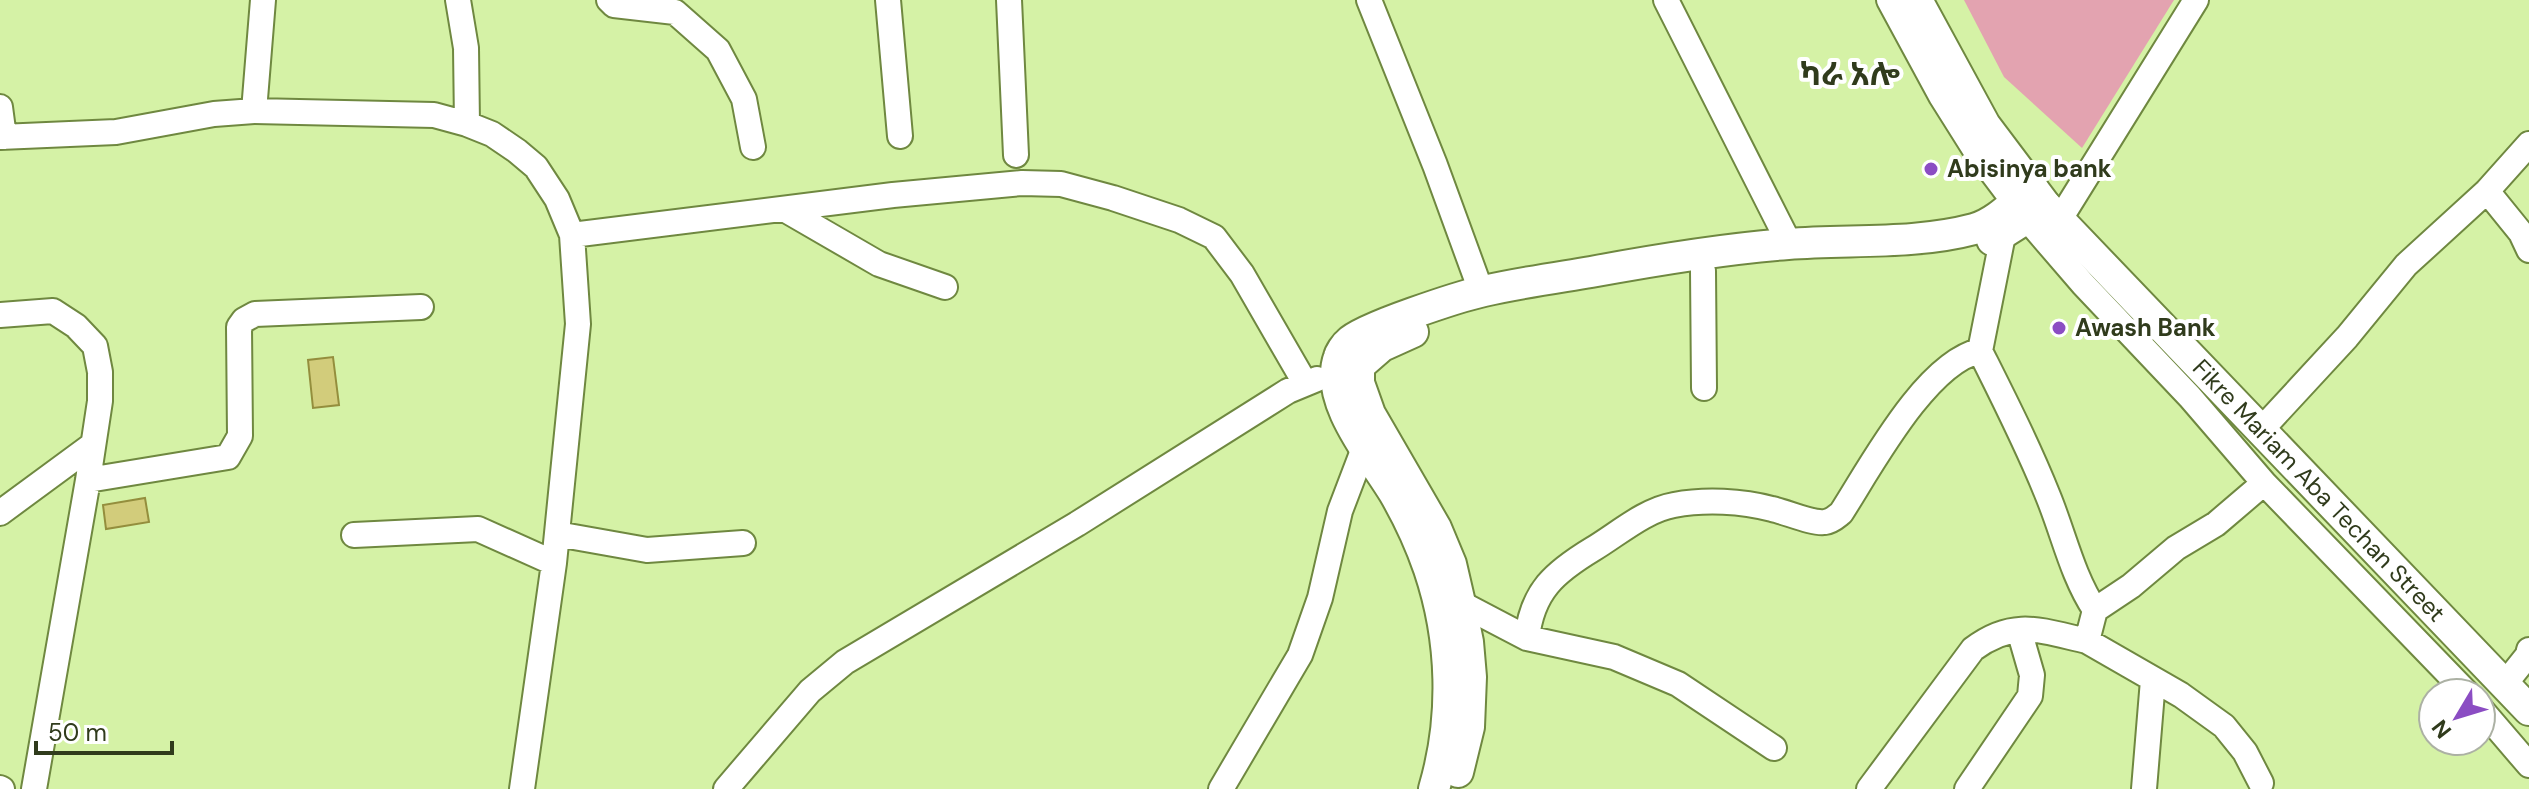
<svg xmlns="http://www.w3.org/2000/svg" width="2529" height="789" font-family="'DM Sans','Noto Sans Ethiopic',sans-serif">
<rect width="100%" height="100%" fill="#d5f2a6"/>
<!-- green -->
<path fill="#e3a3b0" d="M1964,0H2174L2082,148L2004,77Z"/>
<!-- building -->
<path fill="#d2cc7b" stroke="#948e3d" stroke-width="2" d="M333,357L339,405L313,408L308,360Z
M145,498L149,522L106,529L103,505Z"/>
<g fill="none" stroke-linecap="round" stroke-linejoin="round">
<defs>
<path id="minor" d="M458,0L466,48L467,124
M609,0L614,5L675,12L718,50L744,99L753,147
M888,0L900,136
M1009,0L1016,155
M1369,0L1435,165L1481,291
M1666,0L1789,243
M1889,0L1941,96L1975,150L2027,219L2083,284L2190,397L2264,483L2467,693
M0,107L4,137
M254,111L263,0
M0,137L116,132L214,114L254,111L434,115L467,124L492,134L517,151L536,167L557,199L572,235L578,324L554,563L522,789
M2487,191L2521,233L2529,250
M784,209L879,264L945,287
M2060,219L2196,0
M572,235L893,195L1022,183L1061,184L1113,198L1179,220L1214,237L1242,274L1305,383
M1703,271L1704,388
M0,315L53,311L76,326L95,346L100,372V401L88,480L34,789
M1980,351L2003,235
M2261,430L2347,337L2406,265L2487,191L2529,144
M88,480L228,457L240,436L239,327L244,320L255,314L421,307
M0,513L91,446
M557,534L647,550L743,543
M354,535L478,529L554,563
M1460,603L1527,638L1614,657L1678,684L1774,748
M1527,638C1532,591 1555,572 1593,549C1618,534 1645,510 1674,505C1705,499 1742,501 1772,509C1786,512 1813,524 1825,522C1832,521 1836,517 1841,513C1870,468 1926,362 1980,351C2004,399 2028,446 2048,496C2064,535 2072,575 2095,610
M2087,641L2181,695L2224,726L2245,752L2261,783
M2504,685L2528,655L2529,650
M2481,709L2529,765
M0,788L2,789
M726,789L810,691L845,662L1077,524L1288,391L1317,379
M1221,789L1300,655L1320,598L1340,511L1364,448
M1869,789L1973,649C2014,618 2042,631 2087,641L2095,610L2131,586L2176,548L2216,524L2264,483
M1967,789L2030,696L2032,675L2019,630
M2144,789L2153,680"/>
<g id="major">
<path id="s1" d="M1917,0L1985,125L2046,206L2529,710"/>
<path d="M1992,240L2046,206"/>
<path d="M1413,332L1382,346L1359,366V383L1370,414L1436,528L1451,564L1460,603L1468,642L1471,677L1469,727L1458,772"/>
<path d="M1434,789C1455,718 1453,640 1429,569C1420,543 1408,517 1394,493C1373,458 1323,400 1339,357C1340,353 1345,345 1349,342C1362,328 1461,296 1484,291C1519,283 1555,278 1591,272C1656,260 1721,249 1788,244C1849,239 1914,245 1974,229C1996,223 2015,202 2033,188"/>
</g>
</defs>
<!-- minor casing -->
<use href="#minor" stroke="#6f8840" stroke-width="28"/>
<!-- major casing -->
<use href="#major" stroke="#6f8840" stroke-width="34"/>
<!-- minor -->
<use href="#minor" stroke="#fff" stroke-width="24"/>
<!-- major -->
<use href="#major" stroke="#fff" stroke-width="30"/>
</g>
<!-- markers -->
<g fill="#8b4dc3" stroke="#fff" stroke-width="3">
<circle cx="1931" cy="169" r="8"/>
<circle cx="2059" cy="328" r="8"/>
</g>
<g text-anchor="middle" stroke-width="8" stroke-linejoin="round" paint-order="stroke">
<!-- poi labels -->
<g font-size="24" font-weight="bold" fill="#303b1c" stroke="#fff" text-anchor="start">
<text x="1947" y="177">Abisinya bank</text>
<text x="2075" y="336">Awash Bank</text>
</g>
<!-- street labels -->
<g font-size="24" fill="#303b1c" stroke="#fff">
<text dy="8" stroke="none"><textPath href="#s1" startOffset="638">Fikre Mariam Aba Techan Street</textPath></text>
</g>
<!-- district labels -->
<g font-size="32" font-weight="bold" fill="#303b1c" stroke="#fff">
<text x="1850" y="85">ካራ አሎ</text>
</g>
</g>
<!-- north arrow -->
<g transform="translate(2457 717) rotate(232)"><circle r="38" fill="#ffffff" stroke="#acb1a4" stroke-width="2"/>
<path d="M0-6L14 30L0 20L-14 30Z" fill="#8b4dc3"/>
<text y="-12" font-size="22" font-weight="bold" text-anchor="middle" fill="#303b1c">N</text>
</g>
<!-- scale -->
<path d="M36 741v12h136v-12" fill="none" stroke="#303b1c" stroke-width="4"/>
<text x="48" y="741" font-size="24" fill="#303b1c" stroke="#ffffff" stroke-width="6" paint-order="stroke">50 m</text>
</svg>
